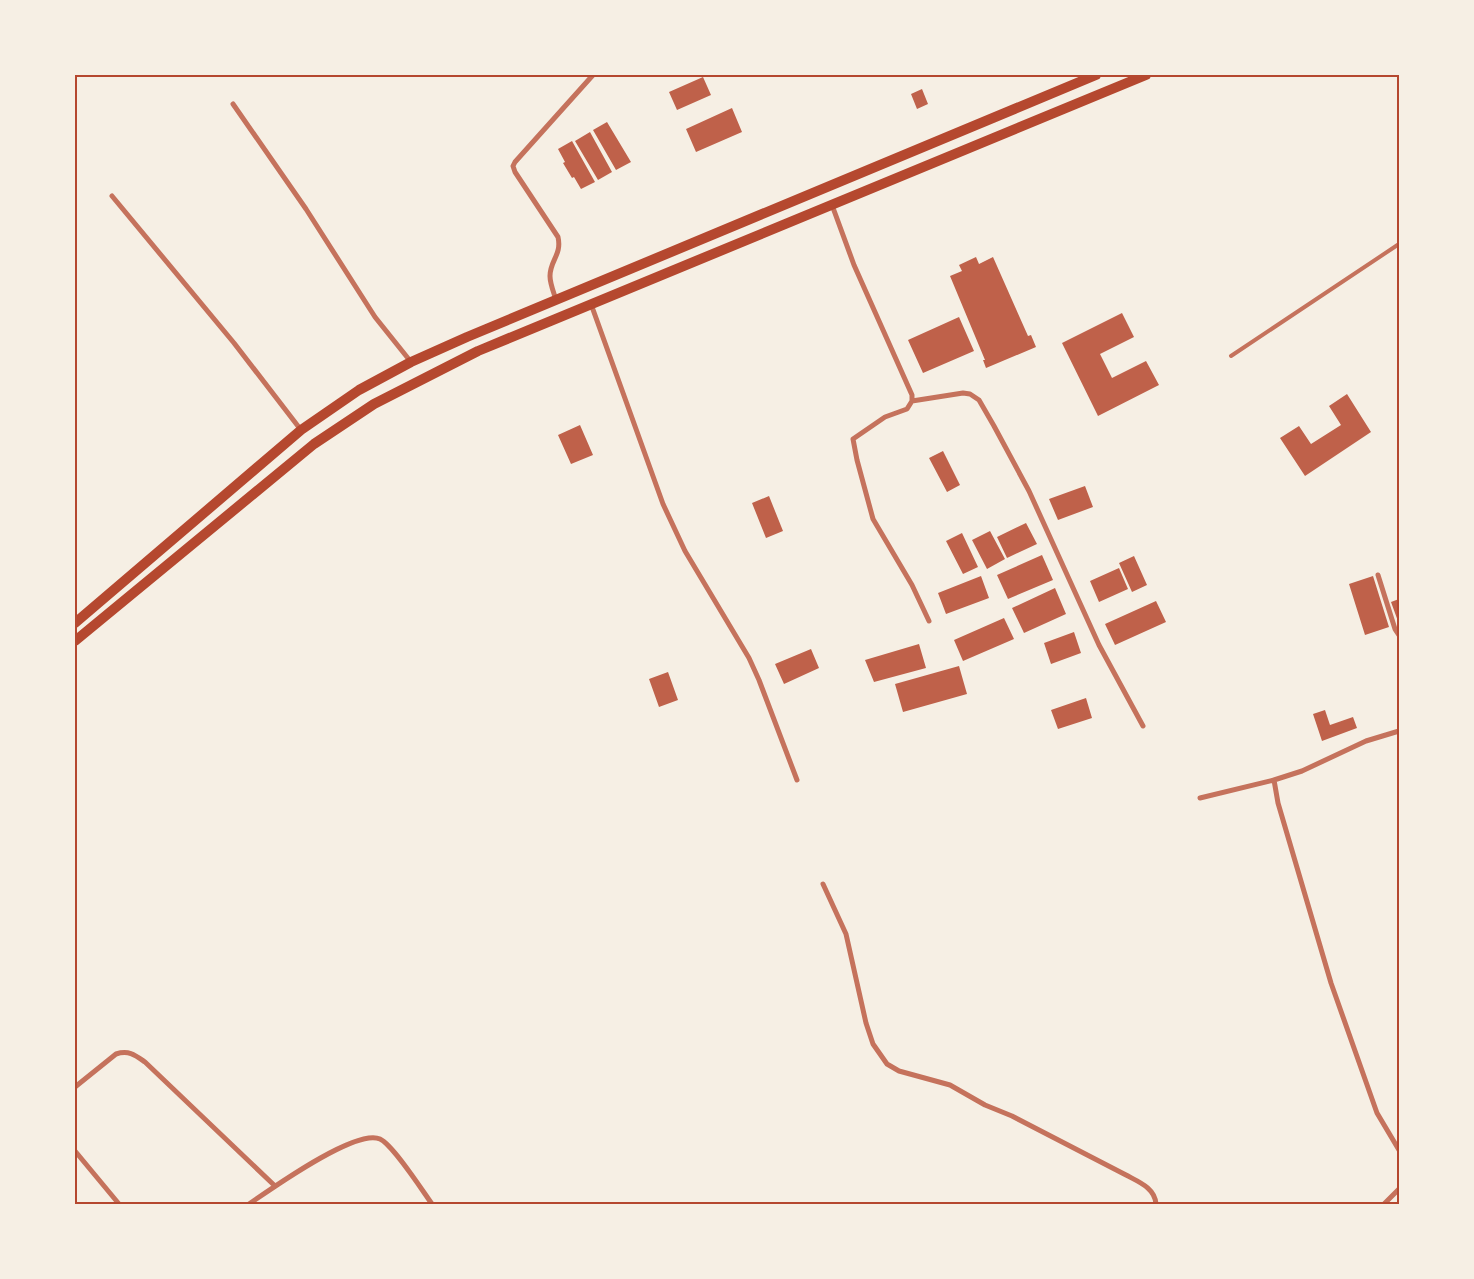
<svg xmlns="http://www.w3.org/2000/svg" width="1474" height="1279" font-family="'Noto Sans',sans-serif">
<rect width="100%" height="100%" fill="#f6efe4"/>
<!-- building -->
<path fill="#bf614a" d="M703,77L711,95L677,110L669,92Z
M922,89L928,104L917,109L911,94Z
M732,108L742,132L696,152L686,129Z
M607,122L631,162L616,170L593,130Z
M590,132L612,172L598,180L575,141Z
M572,141L595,182L581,189L574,177L572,178L563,163L565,162L558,149Z
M976,257L979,264L993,257L1028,336L1031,335L1036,347L986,368L983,360H985L950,276L962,271L959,265Z
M1122,313L1134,337L1100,354L1112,378L1146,361L1159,385L1098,416L1062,343Z
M959,317L974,351L923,373L908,340Z
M1347,394L1371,432L1305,476L1280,438L1299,426L1311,444L1341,425L1329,406Z
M580,425L593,455L571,464L558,435Z
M943,451L960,485L947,492L929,458Z
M1085,486L1093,507L1058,520L1049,499Z
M769,496L783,531L766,538L752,503Z
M1026,523L1037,544L1007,558L997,537Z
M990,531L1005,559L987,569L972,540Z
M962,533L978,567L963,574L946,541Z
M1042,555L1053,580L1008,599L997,575Z
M1134,556L1147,585L1132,592L1119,563Z
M1119,568L1128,589L1099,602L1090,581Z
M981,576L989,598L946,614L938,593Z
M1373,576L1389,627L1365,635L1349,584Z
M1055,588L1066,614L1024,633L1012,608Z
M1399,599V624L1391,602Z
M1156,601L1166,622L1115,645L1105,624Z
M1004,618L1014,639L963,661L954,640Z
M1074,632L1081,653L1051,664L1044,643Z
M919,644L926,668L874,682L865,660Z
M811,649L819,668L784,684L775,664Z
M959,666L967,694L903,712L895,684Z
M668,672L678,700L659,707L649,679Z
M1086,698L1092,718L1058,729L1051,710Z
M1325,710L1330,725L1353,717L1357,728L1322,741L1313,714Z"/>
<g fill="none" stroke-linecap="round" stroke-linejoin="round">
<!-- service -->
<path stroke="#c5725c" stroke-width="4" d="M1231,356L1399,244"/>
<!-- minor -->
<path stroke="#c5725c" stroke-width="5" d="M233,104L306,209L375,317L411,362
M112,196L234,343L301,430
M832,205L854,265L912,395V401L907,409L885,417L853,439L857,460L873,519L912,585L929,621
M556,300C554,293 550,284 550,276C550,260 562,255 558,237L515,172L513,166L515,162L593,75
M591,304L663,504L685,551L749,658L759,680L797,780
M912,401L963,393L970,394L979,400L994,426L1029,491L1099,645L1143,726
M1378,575L1395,629L1399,635
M1399,731L1366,741L1302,771L1274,780L1278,803L1331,983L1377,1113L1399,1150
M1200,798L1274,780
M823,884L846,934L866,1023L873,1044L887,1064L899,1071L950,1085L985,1105L1012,1116L1126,1175C1139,1182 1155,1188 1156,1204
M75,1087L116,1054C129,1050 135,1055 145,1062L275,1186
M75,1151L119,1204
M249,1204C271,1189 356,1128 380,1139C393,1145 422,1190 432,1204
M1384,1204L1399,1189"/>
<!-- secondary -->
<path stroke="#b5482f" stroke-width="10" d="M75,623L301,430L359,390L411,362L467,337L1096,75
M75,641L314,444L374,404L478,351L1146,75"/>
</g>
<!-- border -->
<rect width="1474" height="1279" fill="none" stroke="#f6efe4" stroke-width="152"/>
<rect x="76" y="76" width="1322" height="1127" fill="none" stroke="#b5482f" stroke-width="2"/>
</svg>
